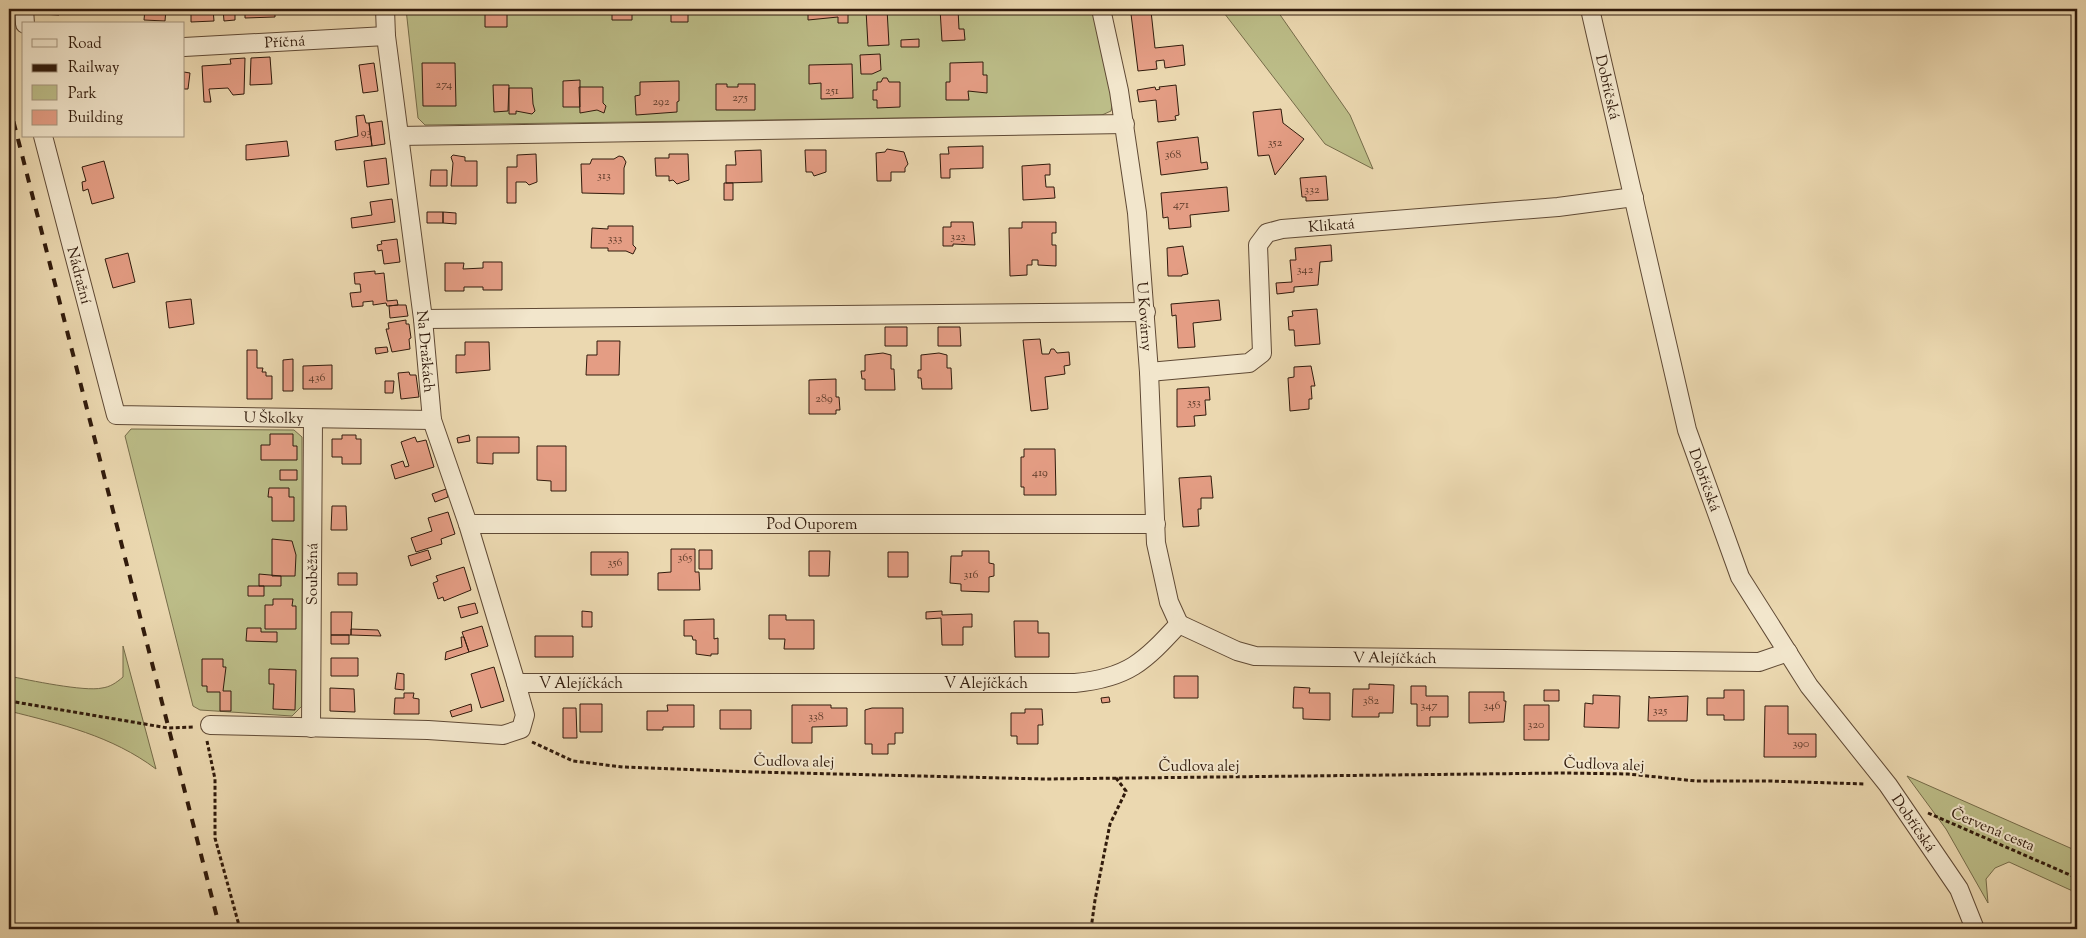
<svg xmlns="http://www.w3.org/2000/svg" width="2086" height="938" font-family="'Sorts Mill Goudy',serif">
<rect width="100%" height="100%" fill="#ebd8b0"/>
<filter id="stains"><feTurbulence type="fractalNoise" baseFrequency=".004" numOctaves="4"/><feColorMatrix values="0 0 0 0 .2 0 0 0 0 .09 0 0 0 0 .02 0 0 0 .5 -.17"/></filter>
<radialGradient id="worn" r=".72"><stop offset=".6" stop-color="#630" stop-opacity="0"/><stop offset="1" stop-color="#630" stop-opacity=".3"/></radialGradient>
<!-- green -->
<path fill="#bcbd88" stroke="#766c4a" d="M406,9H1092L1113,102L1111,111L1102,115L425,125L418,118Z
M1221,9H1276L1350,115L1373,169L1325,144Z
M131,429L294,430L302,437V706L292,716L200,710L193,706L125,436Z
M123,646L156,769C112,736 61,724 9,711V676C28,680 85,692 102,688C110,687 116,683 123,677Z
M1907,776L2077,851V893L2009,862L1995,868L1986,879L1988,903L1946,829Z"/>
<!-- building -->
<path fill="#e49d84" stroke="#311b0c" d="M42,9H59V15L41,14Z
M145,9H166L165,21L144,20Z
M191,9H213L214,21L191,22Z
M223,9H235V20L224,21Z
M245,9H275V17L245,18Z
M350,9H370V11L350,12Z
M485,9H507V27H485Z
M612,9H632V20H612Z
M671,9H688V22H671Z
M808,9H848V23H838V17L808,20Z
M863,9H887L889,45L868,46L866,10Z
M940,9H958L959,29H964L965,40L942,41Z
M1151,11L1155,48L1183,45L1185,65L1165,68L1164,60L1156,61L1157,69L1138,71L1131,14Z
M919,39V47H901V40Z
M880,54L881,70L872,74H861L860,55Z
M270,57L272,84L250,85L251,58Z
M245,58L244,94L233,95L228,88L209,89L211,102H204L202,66L231,64L230,59Z
M983,62V75H987V93L968,91L969,100H946V82H950V63Z
M374,63L378,91L363,93L359,65Z
M422,63H455L456,106H423Z
M852,64L853,98L821,99V83L809,84V65Z
M184,72L190,73L188,89H184Z
M883,78H887L889,82H900V107L877,108V100H873V90H877V82H881Z
M580,80V107H563V81Z
M679,81V101L677,102V112L636,115L635,96L640,95V82Z
M716,84H727V87H738V84H755V110H716Z
M493,85H509L508,111L494,112Z
M1176,85L1179,115L1175,116L1176,120L1158,122L1156,100L1139,102L1137,90L1155,87L1156,90L1160,89L1159,87Z
M579,87H603V103L606,106L604,113L597,110L580,113Z
M509,88H532L533,104L535,111L532,114L516,111V114H509Z
M1281,109L1283,123L1304,139L1275,175L1269,155L1258,156L1253,112Z
M364,115L366,123H369L372,146L336,150L335,141L358,136L356,116Z
M382,121L385,144L372,146L369,123Z
M1198,137L1201,163L1207,162L1208,169L1161,175L1157,142Z
M287,141L289,156L246,160V145Z
M983,146V168L950,169V178H941L940,154H949L948,147Z
M887,149L904,152L908,164L905,168V172H891V181H877L876,153L885,152Z
M761,150L762,182L726,183V165H736L735,151Z
M805,150H826V172L814,176L812,172H806Z
M536,154L537,182L529,185L526,182H516V203H507V167H517V155Z
M669,154H688L689,180L677,184L673,180L669,181V176H656L655,158H669Z
M453,155L465,157V161H477V186H451L453,163L451,157Z
M619,156L623,157L626,162L624,168V194L582,193L581,164H590L592,159H614Z
M386,158L389,184L367,187L364,161Z
M104,161L114,198L92,204L88,189L83,191L82,182L86,181L82,167Z
M1050,164V175H1045L1046,187H1054L1055,198L1023,200L1022,166Z
M431,170H447V186H430Z
M1326,176L1328,200L1306,201V197H1302L1300,178Z
M724,183H733V200H724Z
M1227,187L1229,211L1190,215L1191,227L1169,229L1168,217L1163,218L1161,193Z
M392,199L395,222L352,228L351,218L372,215L370,202Z
M427,212H443V223H427Z
M443,212L456,213V224L443,223Z
M951,222H973L975,245L953,244V246H943V227H951Z
M1022,222H1056V233H1052V245H1056V266L1038,265V260H1032V265H1027V275L1010,276L1009,228H1022Z
M608,226H633V245L636,248L633,254L626,251H608V248H591L592,228L608,229Z
M397,239L400,262L384,264L382,250L378,251L377,245L382,244L381,241Z
M1331,245L1332,261L1320,262L1318,285L1294,287V292L1277,294L1276,283L1292,282L1290,260H1296L1295,248Z
M1183,246L1188,274L1182,275V276H1168L1167,248Z
M128,253L135,282L113,288L105,259Z
M483,262H502V290H483V287H464V291H445V263H464L463,269L483,268Z
M375,271V274L384,273L387,301L397,300L398,305L387,306L386,303L373,305V301L363,302V306L352,307L350,293L361,292L360,284H355L354,273Z
M191,299L194,324L169,328L166,302Z
M1219,300L1221,320L1193,323L1195,347L1178,348L1176,315L1172,316L1171,304Z
M398,305H406L408,316L390,318L389,306Z
M1317,309L1320,344L1295,346L1294,330H1289L1288,317L1293,316L1292,311Z
M406,320V324H409L411,338L409,339L410,349L392,352L386,329H389L388,323Z
M885,327H907V346H885Z
M938,327H960L961,346H938Z
M1040,339L1042,354H1049L1051,349H1054L1057,353L1069,352L1070,365L1064,366L1065,374L1045,377L1048,409L1031,411L1023,340Z
M597,341H620L619,375H586L587,355H597Z
M465,342H489L490,370L456,373V355H465Z
M387,347L388,352L376,354L375,348Z
M247,350H257V368H263L262,372H266V376H272V399H247Z
M883,353L891,355V369H894L895,390H865V379H862L861,371H865V355Z
M939,353L947,355V368H951L952,389H922L921,378H918V370H921V355Z
M293,359V391H283V360Z
M332,365V389H303V366Z
M1311,366L1315,386H1311L1312,399H1309V409L1290,411L1288,378L1294,377V367Z
M409,372L410,375H416L419,397L401,399L398,373Z
M836,379V397H839L840,410H836V414H809V380Z
M385,381H394L393,393H385Z
M1209,387L1210,400H1205L1206,415L1194,416L1195,426L1177,427V389Z
M270,434H293V446H297V460H261V445H270Z
M342,435H356V439H361V464H342V457H332V439H342Z
M469,435L470,441L458,443L457,438Z
M415,437L417,442L426,440L434,467L395,479L391,465L403,461L405,467L409,466L401,442Z
M477,437H519V453H493V464L477,463Z
M537,446H566V491H551V481L537,480Z
M1024,449H1055L1056,495H1024V487H1021V457H1024Z
M280,470H297V480H280Z
M1211,476L1213,498H1201V509H1198L1199,526L1183,527L1179,478Z
M269,488H289V497H294V521H272V497H268Z
M446,489L448,497L435,502L432,494Z
M332,506H346L347,530H331Z
M448,512L455,534L441,539L442,544L416,552L411,538L432,531L428,518Z
M272,539L292,541L296,555L295,576H272Z
M671,549H695V572H699L700,590H658V573L671,572Z
M428,550L431,559L411,566L408,556Z
M699,550H712V569H699Z
M809,551H830L829,576H809Z
M962,551H989V563L994,564V576L989,577V592L961,591V584L950,583L951,556H962Z
M591,552H628V575H591Z
M888,552H908V577H888Z
M464,567L471,590L444,601L443,597L438,599L433,583L438,581L436,576Z
M338,573H357V585H338Z
M259,574L281,576V586H259Z
M248,586H264V596H248Z
M273,599H293L292,606H296V629H265V605H273Z
M475,603L478,613L461,618L458,607Z
M582,611L592,612V627H582Z
M942,611V615L972,614V627H963V645H942L941,618L926,619V612Z
M331,612H352L351,635H331Z
M769,615H786V620H814V649H784L785,639H769Z
M714,619V639L718,638V654H711V656L696,654V640H693L692,636H684V620Z
M1014,621H1038V633H1049V657H1015Z
M482,626L488,646L469,652L462,632Z
M247,628H261V632H277V642L246,641Z
M351,629L378,630L381,636L351,635Z
M331,635H349V644H331Z
M535,636H573V657H535Z
M461,637H464L469,652L445,660L446,652L462,647Z
M331,658H358V676H331Z
M202,659H223V667H226L223,691H231V711H220V692H207V686H202Z
M494,667L504,701L481,708L471,674Z
M269,669L296,670L295,710L273,709L274,684H269Z
M397,673L404,674V690L395,689Z
M1174,676H1198V698H1174Z
M1369,684L1394,685L1393,713H1379V717H1352L1353,689H1369Z
M1411,686H1426V696H1448V717H1430V726H1417V704H1411Z
M1294,687L1310,688L1309,693H1330V720L1303,719V708H1293Z
M330,688L354,689L355,712L330,711Z
M1544,690H1559V701H1544Z
M1724,690H1744V720H1724V715H1707V698H1724Z
M1469,692H1504V701H1506L1504,722L1469,723Z
M404,693H414L413,698L419,699V714H394L395,698H404Z
M1593,695L1620,696L1619,728L1584,727L1585,703L1593,704Z
M1649,696L1650,698L1688,696L1687,721H1648Z
M1109,697L1110,702L1102,703L1101,698Z
M471,704L472,711L452,717L450,711Z
M580,704H602V732H580Z
M667,705H694V727H663V730H647V711H668Z
M792,705H831V708H847V726L812,727V743H792Z
M1524,705H1549V740H1524Z
M1765,706H1788V734H1816V757H1764Z
M563,708H576L577,738H563Z
M872,708H903V733H895V744H888V754H872V744H865V710Z
M1025,709H1042L1043,725H1038V744H1017V736H1011V713H1025Z
M720,710H751V729H720Z"/>
<g fill="none" stroke-linecap="round" stroke-linejoin="round">
<defs>
<g id="minor">
<path d="M24,9L25,24"/>
<path id="s1" d="M385,9L386,36L423,319L432,420L468,524L516,683"/>
<path id="s2" d="M1101,9L1119,91L1137,213L1149,372L1156,543L1169,602L1179,624"/>
<path id="s3" d="M1590,9L1687,430L1740,577L1809,686L1888,785L1959,889L1975,929"/>
<path id="s4" d="M184,47L386,36"/>
<path id="s5" d="M43,136L116,415L432,420"/>
<path d="M399,136L1125,124"/>
<path d="M423,319L1146,312"/>
<path id="s6" d="M1149,372L1249,363L1262,353L1258,245L1267,233L1282,229L1558,207L1634,197"/>
<path id="s7" d="M468,524H1156"/>
<path id="s8" d="M210,725L428,730L503,735L521,729L525,715L516,683H1075C1128,678 1144,662 1179,624L1237,651L1255,656L1759,662L1788,652"/>
<path id="s9" d="M311,728L313,420"/>
</g>
</defs>
<!-- minor casing -->
<use href="#minor" stroke="#604a35" stroke-width="20"/>
<!-- path -->
<path stroke="#311b0c" stroke-width="3" stroke-dasharray="4 2.5" stroke-linecap="butt" d="M9,701L168,728L193,727
M207,741L215,779V838L240,929
M532,742L573,761L623,767L755,772L1044,779L1564,773L1628,774L1696,781H1769L1865,784
M1928,813L2077,878
M1091,929L1095,900L1110,824L1126,791L1116,778"/>
<!-- minor -->
<use href="#minor" stroke="#f2e6cc" stroke-width="18"/>
<!-- rail -->
<path stroke="#311b0c" stroke-width="4" stroke-dasharray="9 9" stroke-linecap="butt" d="M9,104L220,929"/>
</g>
<g text-anchor="middle" stroke-width="4" stroke-linejoin="round" paint-order="stroke">
<!-- number labels -->
<g font-size="12" fill="#5e3c2a">
<text x="444" y="88">274</text>
<text x="832" y="94">251</text>
<text x="740" y="101">275</text>
<text x="661" y="105">292</text>
<text x="366" y="136">93</text>
<text x="1275" y="146">352</text>
<text x="1173" y="158">368</text>
<text x="604" y="179">313</text>
<text x="1312" y="193">332</text>
<text x="1181" y="208">471</text>
<text x="958" y="240">323</text>
<text x="615" y="242">333</text>
<text x="1305" y="273">342</text>
<text x="317" y="381">436</text>
<text x="824" y="402">289</text>
<text x="1194" y="406">353</text>
<text x="1040" y="476">419</text>
<text x="685" y="561">365</text>
<text x="615" y="566">356</text>
<text x="971" y="578">316</text>
<text x="1371" y="704">382</text>
<text x="1429" y="709">347</text>
<text x="1492" y="709">346</text>
<text x="1660" y="714">325</text>
<text x="816" y="720">338</text>
<text x="1536" y="728">320</text>
<text x="1801" y="747">390</text>
</g>
<!-- street labels -->
<g font-size="15" fill="#311b0c" stroke="#f2e6cc">
<text dy="5" stroke="none"><textPath href="#s4" startOffset="101">Příčná</textPath></text>
<text dy="5" stroke="none"><textPath href="#s3" startOffset="80">Dobříčská</textPath></text>
<text dy="5" stroke="none"><textPath href="#s6" startOffset="305">Klikatá</textPath></text>
<text dy="5" stroke="none"><textPath href="#s5" startOffset="144">Nádražní</textPath></text>
<text dy="5" stroke="none"><textPath href="#s2" startOffset="311">U Kovárny</textPath></text>
<text dy="5" stroke="none"><textPath href="#s1" startOffset="345">Na Dražkách</textPath></text>
<text dy="5" stroke="none"><textPath href="#s5" startOffset="446">U Školky</textPath></text>
<text dy="5" stroke="none"><textPath href="#s3" startOffset="485">Dobříčská</textPath></text>
<text dy="5" stroke="none"><textPath href="#s7" startOffset="344">Pod Ouporem</textPath></text>
<text dy="5" stroke="none"><textPath href="#s9" startOffset="154">Souběžná</textPath></text>
<text dy="5" stroke="none"><textPath href="#s8" startOffset="1265">V Alejíčkách</textPath></text>
<text dy="5" stroke="none"><textPath href="#s8" startOffset="425">V Alejíčkách</textPath></text>
<text dy="5" stroke="none"><textPath href="#s8" startOffset="830">V Alejíčkách</textPath></text>
<text transform="translate(794 761) rotate(1)" y="5">Čudlova alej</text>
<text transform="translate(1604 764) rotate(2)" y="5">Čudlova alej</text>
<text x="1199" y="771">Čudlova alej</text>
<text dy="5" stroke="none"><textPath href="#s3" startOffset="890">Dobříčská</textPath></text>
<text transform="translate(1993 829) rotate(23)" y="5">Červená cesta</text>
</g>
</g>
<!-- margin -->
<rect width="2086" height="938" fill="none" stroke="#ebd8b0" stroke-width="30"/>
<rect x="10" y="10" width="2066" height="918" fill="none" stroke="#311b0c" stroke-width="2.5"/>
<rect x="15" y="15" width="2056" height="908" fill="none" stroke="#311b0c"/>
<!-- legend -->
<rect x="22" y="22" width="162" height="115" fill="#f2e6cc" stroke="#a5957f"/>
<rect x="32" y="39" width="25" height="8" fill="#f2e6cc" stroke="#a5957f"/>
<text x="68" y="48" font-size="15" fill="#311b0c">Road</text>
<rect x="32" y="64" width="25" height="8" fill="#311b0c" stroke="#a5957f"/>
<text x="68" y="72" font-size="15" fill="#311b0c">Railway</text>
<rect x="32" y="85" width="25" height="15" fill="#bcbd88" stroke="#a5957f"/>
<text x="68" y="98" font-size="15" fill="#311b0c">Park</text>
<rect x="32" y="110" width="25" height="15" fill="#e49d84" stroke="#a5957f"/>
<text x="68" y="122" font-size="15" fill="#311b0c">Building</text>
<rect width="100%" height="100%" filter="url(#stains)"/>
<rect width="100%" height="100%" fill="url(#worn)"/>
</svg>
